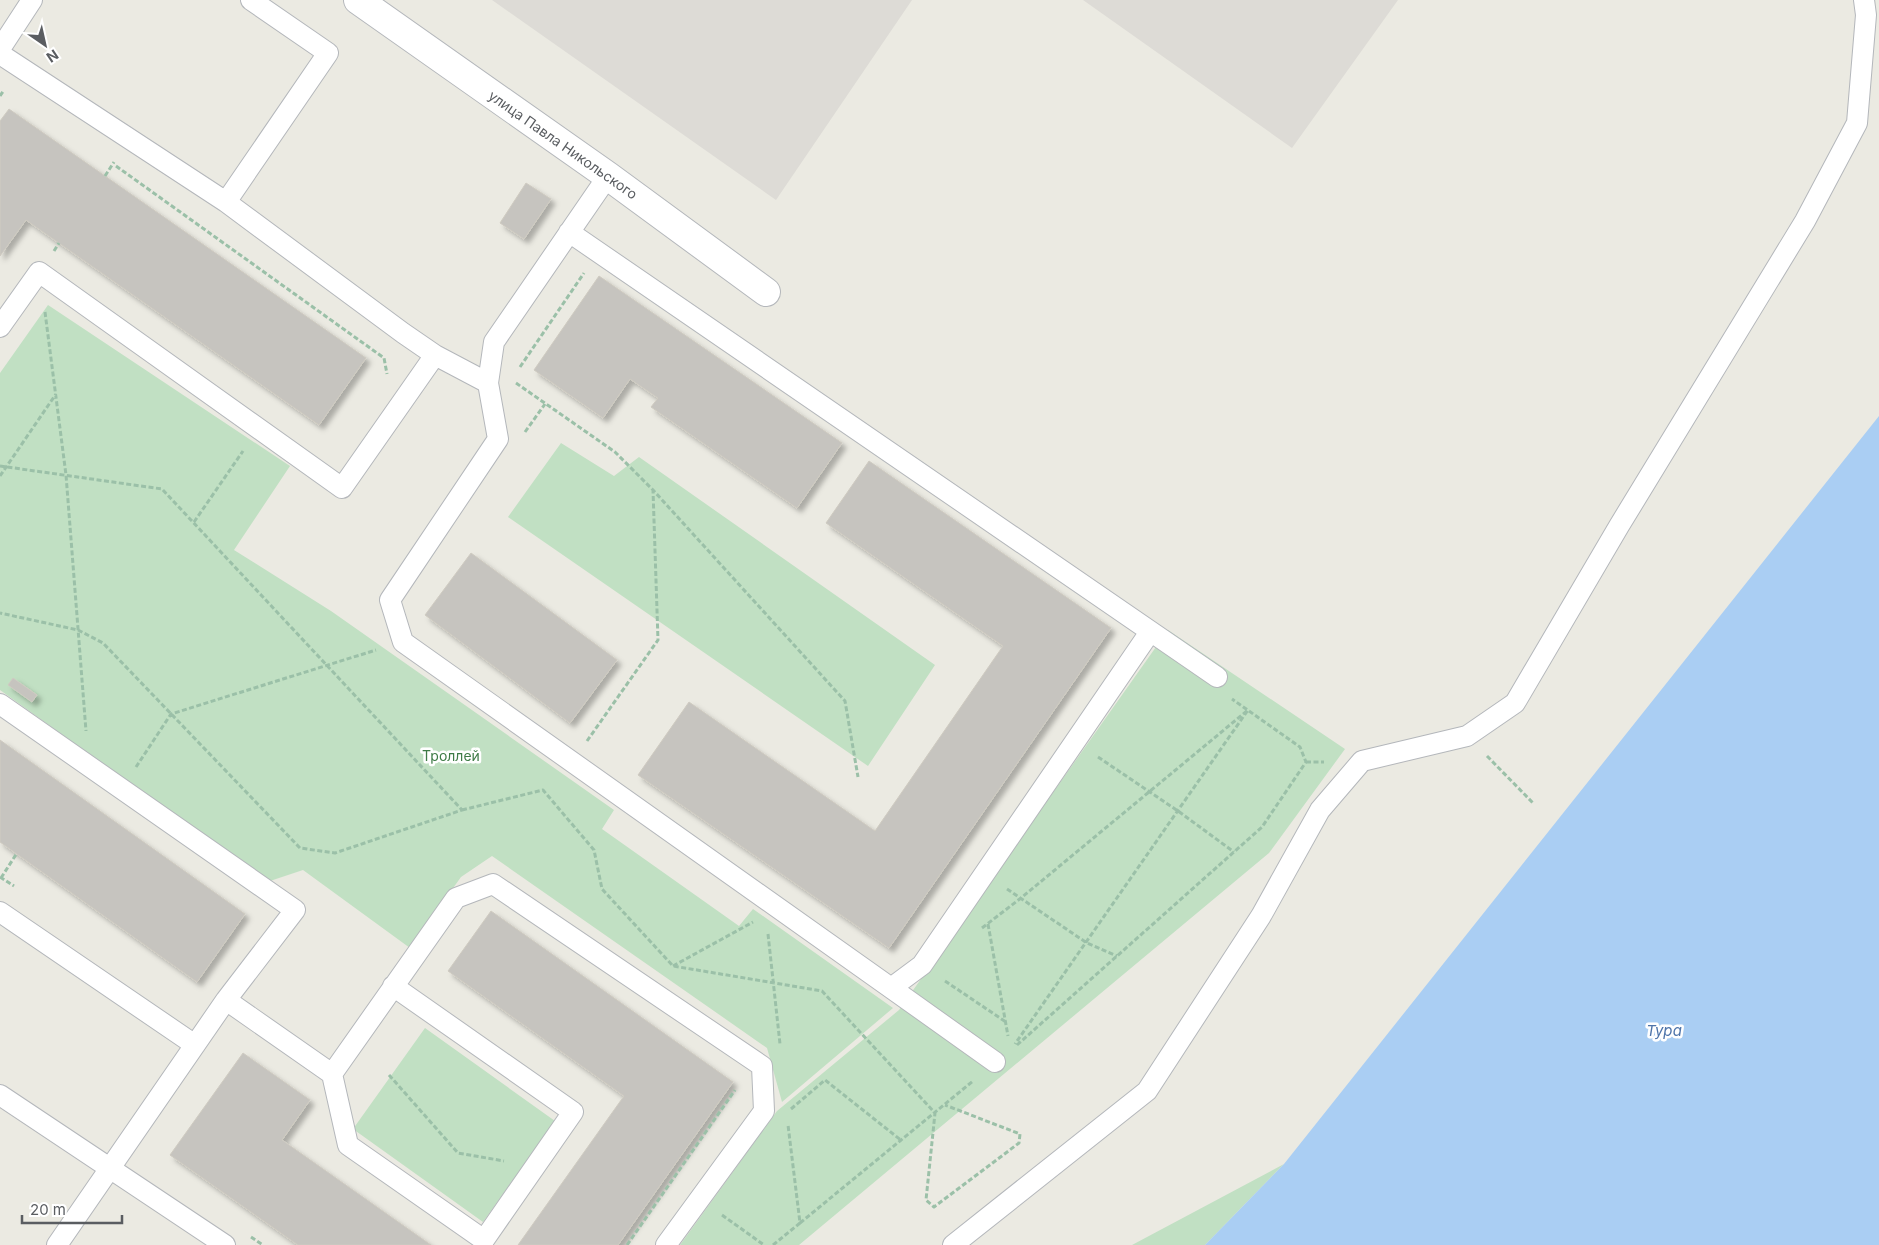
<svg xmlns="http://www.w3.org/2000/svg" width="1879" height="1245" font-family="Inter,sans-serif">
<defs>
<filter id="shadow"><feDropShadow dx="4.5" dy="4.5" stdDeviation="2.5" flood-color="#0004"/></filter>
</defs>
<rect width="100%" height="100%" fill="#ebeae2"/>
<!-- industrial -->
<path fill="#dddbd6" d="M492,0H912L776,200Z
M1083,0H1398L1292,148Z"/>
<!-- green -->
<path fill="#c1e0c3" d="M48,305L290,466L234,550L331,611L614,810L602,829L739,926L753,909L893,1008L782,1102L767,1048L492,856L461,877L410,948L303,870L267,882L0,690V373Z
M561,443L614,476L639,457L935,665L868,766L508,517Z
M1168,630L1345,749L1269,853L799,1245H680L777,1111L899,1010Z
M425,1028L555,1121L483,1222L353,1129Z
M1284,1164L1205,1245H1132Z"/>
<!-- water -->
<path fill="#aacef3" d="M1879,416V1245H1205L1284,1164Z"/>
<!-- building -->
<path fill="#c6c4bf" stroke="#cfcbc1" filter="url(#shadow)" d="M9,109L366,358L319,425L26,220L0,256V121Z
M526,183L551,199L524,239L500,223Z
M599,276L842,443L797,508L651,407L658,398L630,379L603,418L534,370Z
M869,461L1111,628L889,948L638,775L689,702L875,831L1003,646L826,523Z
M471,553L617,660L570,723L425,615Z
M13,678L37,695L32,702L8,685Z
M0,740L245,914L197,982L0,842Z
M491,911L733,1082L618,1245H518L624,1096L448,971Z
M243,1053L310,1100L282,1140L431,1245H298L170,1155Z"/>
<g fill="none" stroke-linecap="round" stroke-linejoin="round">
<defs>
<path id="lane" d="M0,49L32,0
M0,54L226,202L403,333L435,355L488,383
M608,176L494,342L488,383L498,439L390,600L403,642L891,988L922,965L1150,632
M226,202L328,53L251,0
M569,232L1217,677
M0,327L39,272L342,488L435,355
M0,704L295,910L226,1000
M0,912L195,1045
M891,988L995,1062
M332,1074L348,1145L484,1240L573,1112L393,986
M0,1095L225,1245
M57,1245L226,1000L332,1074L456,898L493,884L762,1066L764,1111L666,1245
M953,1245L1147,1091L1261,916L1320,810L1362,761L1467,736L1515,703L1619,526L1805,221L1857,123L1866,15L1864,0"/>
<path id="street" d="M358,0L608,176L766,292"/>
</defs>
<!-- lane casing -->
<use href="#lane" stroke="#b4b7bb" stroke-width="22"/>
<!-- street casing -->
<use href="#street" stroke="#b4b7bb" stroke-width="30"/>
<!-- path -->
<path stroke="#9bc0a8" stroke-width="3" stroke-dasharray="5 2.5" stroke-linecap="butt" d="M0,96L4,90
M116,166L384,358L387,374
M105,176L114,162
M54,251L59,243
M45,312L66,475L86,731
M520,367L584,273
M516,383L615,452L653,490L845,701L858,777
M525,432L545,404
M0,466L162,489L462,810L335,853L300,848L103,643L78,630L0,613
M0,476L56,394
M194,522L243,451
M587,741L658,640L653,490
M1487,756L1534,804
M1098,757L1178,811L1234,852
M1306,762H1324
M136,767L171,714L376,650
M462,810L543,790L594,850L602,889L673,966L822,991L935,1113L926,1200L934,1207L1019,1143L1020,1134L945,1105
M0,877L14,886
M1,878L17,853
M1007,889L1087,943L1117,956
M988,924L1008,1036
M982,928L1021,898L1248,710L1015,1044
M768,934L780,1044
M673,966L753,922
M945,981L1006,1022
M1017,1045L1262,827L1306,762L1300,747L1232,699
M389,1075L458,1153L504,1161
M791,1109L825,1080L902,1141
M722,1215L764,1245
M800,1223L973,1081
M251,1237L263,1245
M627,1245L735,1090
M773,1245L800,1223L788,1125"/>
<!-- lane -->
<use href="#lane" stroke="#fff" stroke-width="20"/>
<!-- street -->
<use href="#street" stroke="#fff" stroke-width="28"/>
</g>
<g text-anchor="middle" stroke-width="5" stroke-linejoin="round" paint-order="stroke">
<!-- street labels -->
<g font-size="14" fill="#5a5d61" stroke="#fff">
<text transform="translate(563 145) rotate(35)" y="5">улица Павла Никольского</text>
</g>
<!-- park labels -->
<g font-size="14" fill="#3e7b46" stroke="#fff">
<text x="451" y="761">Троллей</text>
</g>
<!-- water labels -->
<g font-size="15" font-style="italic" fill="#4e74aa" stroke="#fff">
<text x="1664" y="1036">Тура</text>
</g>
</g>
<!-- north arrow -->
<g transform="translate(45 45) rotate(146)" stroke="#ffffff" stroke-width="4" paint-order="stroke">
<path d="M0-4L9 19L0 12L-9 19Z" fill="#5a5d61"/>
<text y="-8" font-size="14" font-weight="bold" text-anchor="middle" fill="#5a5d61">N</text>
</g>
<!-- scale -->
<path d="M22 1215v8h100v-8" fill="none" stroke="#5a5d61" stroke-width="2.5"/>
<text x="30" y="1215" font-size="15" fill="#5a5d61" stroke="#ffffff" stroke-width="4" paint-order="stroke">20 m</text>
</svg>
